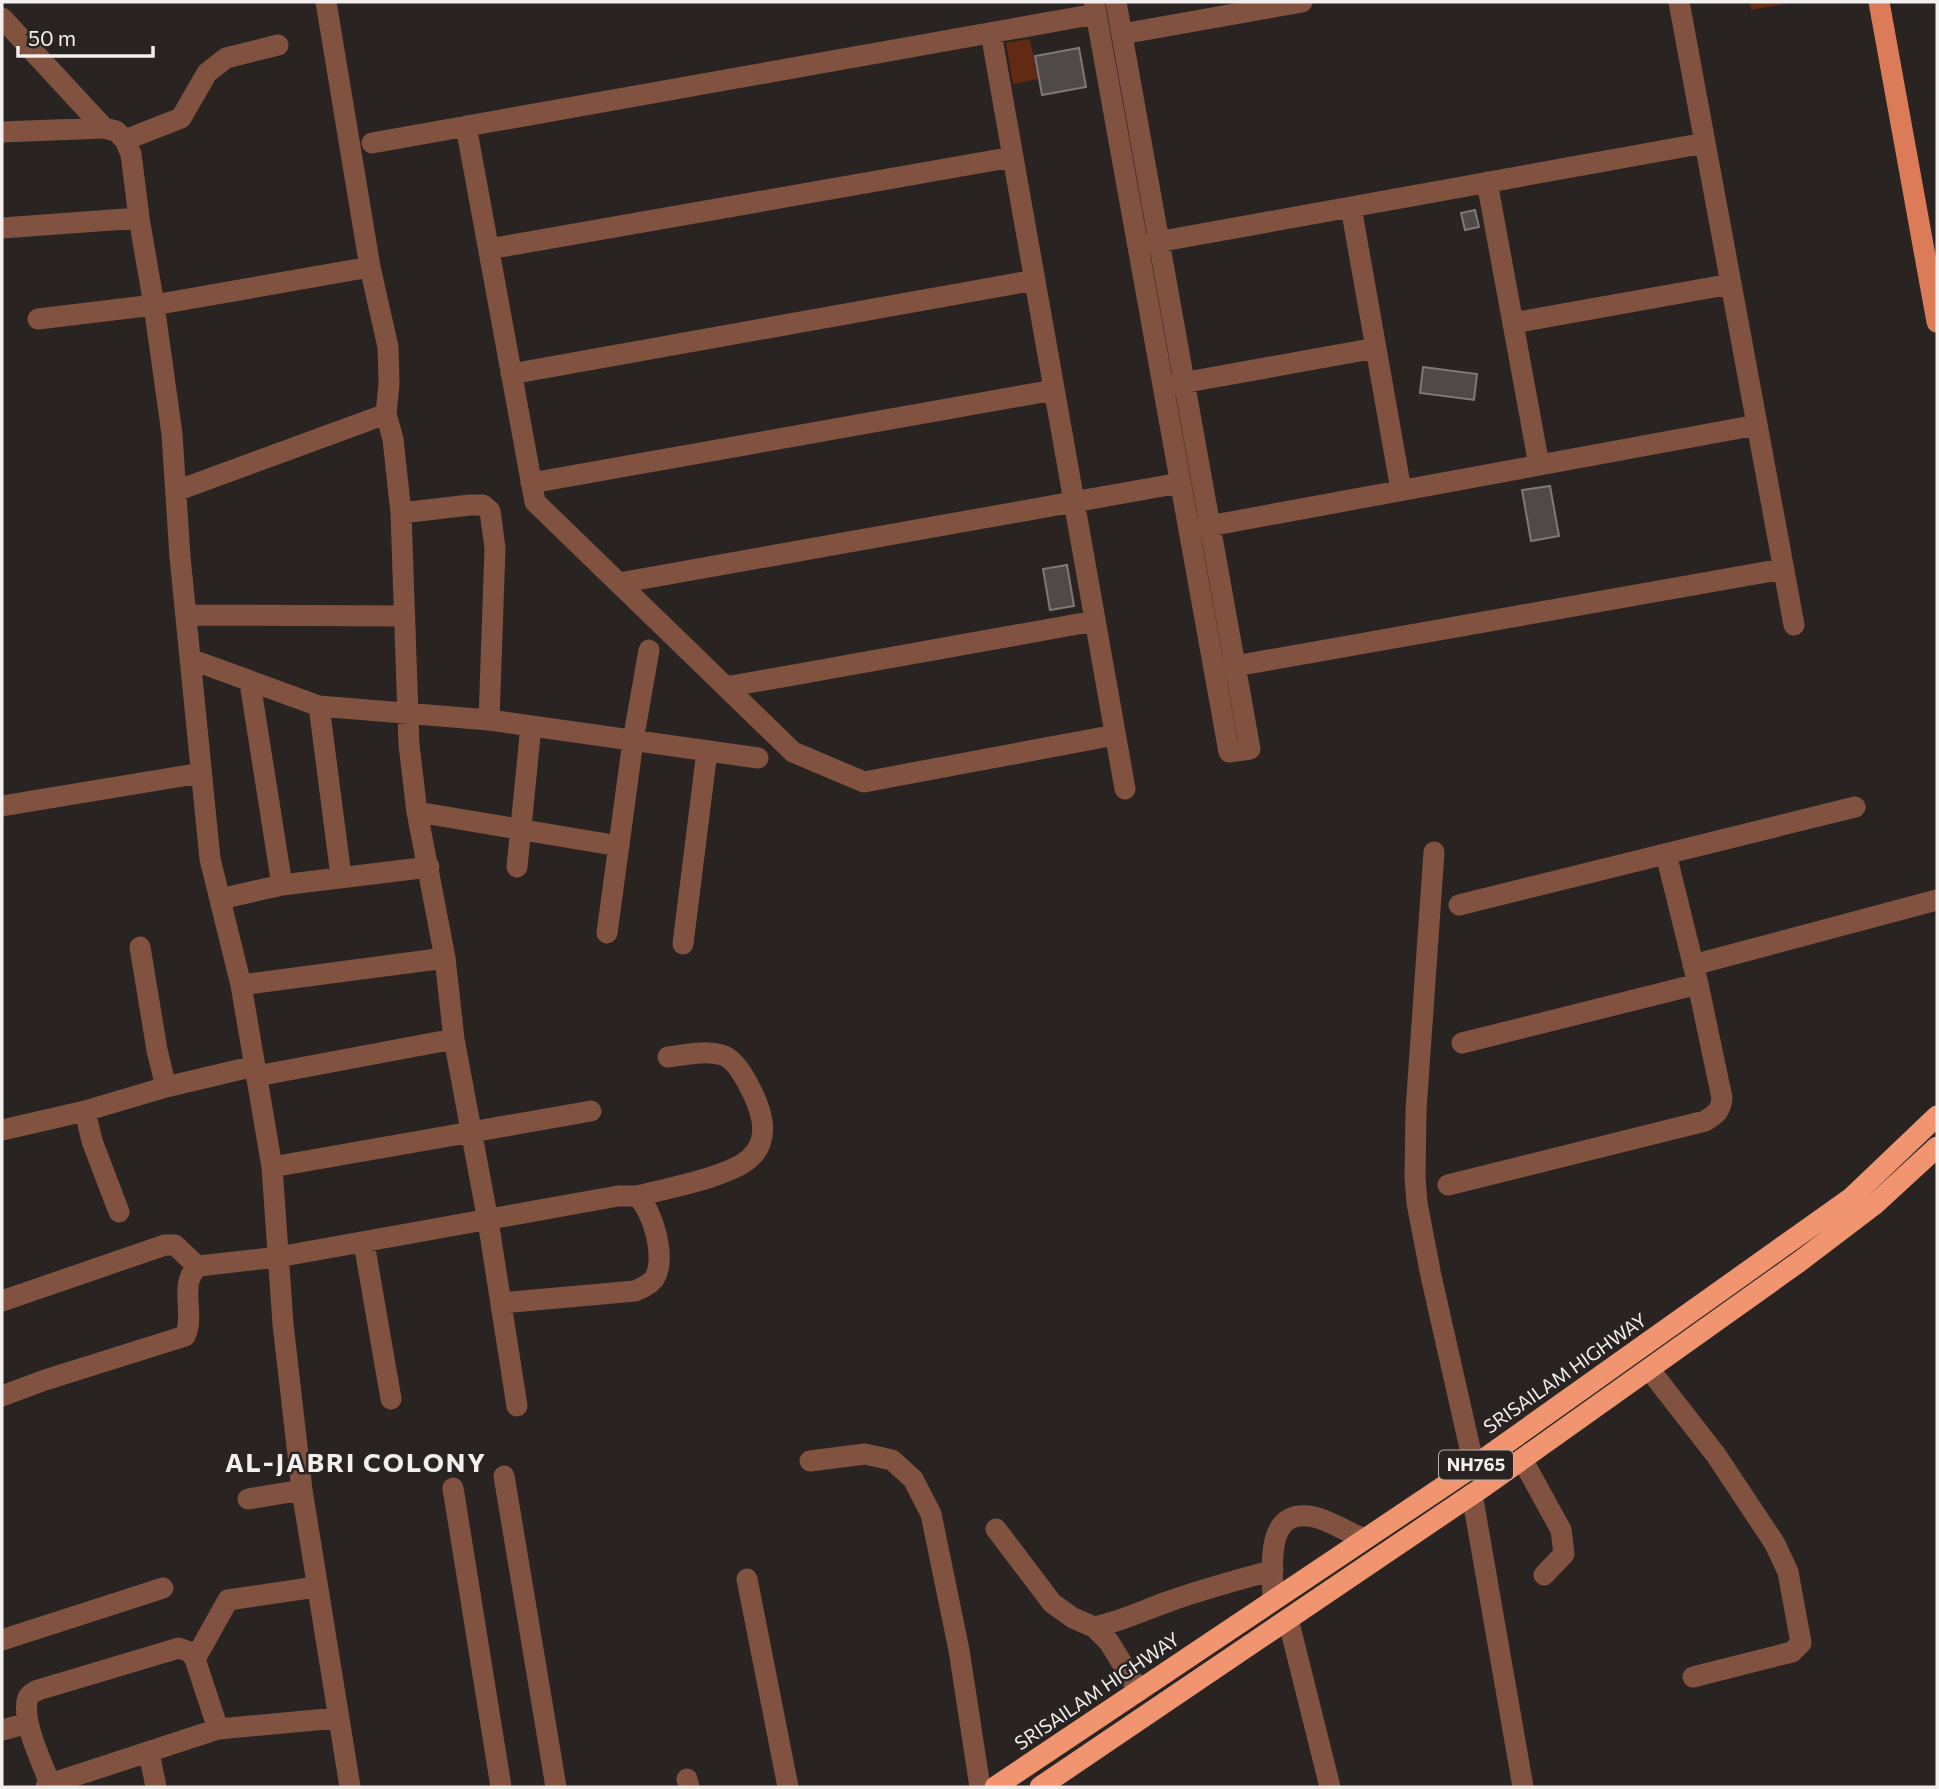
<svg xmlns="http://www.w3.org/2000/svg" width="1939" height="1789" font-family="Commissioner,sans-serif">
<rect width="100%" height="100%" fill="#292422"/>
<!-- green -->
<path fill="#632a13" d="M1749,2H1795L1751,10Z
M1030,39L1038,79L1013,84L1006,43Z"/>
<!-- building -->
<path fill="#4f4a48" stroke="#7e7876" stroke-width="2" d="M1079,48L1086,87L1042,95L1035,56Z
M1475,210L1479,227L1465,230L1461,213Z
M1423,367L1477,374L1474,400L1420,393Z
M1550,486L1559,536L1531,541L1522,490Z
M1067,565L1074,606L1050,610L1043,569Z"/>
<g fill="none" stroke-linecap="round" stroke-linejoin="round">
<!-- minor -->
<path stroke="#815240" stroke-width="21" d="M326,2L370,267L388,347L389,384L386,414L393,439L401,513L409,745L417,812L445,958L454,1039L488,1221L517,1406
M1094,2L1229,752L1250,749L1116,2
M1679,2L1794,625
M2,18L104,128
M991,33L1125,789
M1122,34L1302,2
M466,126L535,502L793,752L864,782L1115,735
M2,132L104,128L116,131L125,140L131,154L139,218L154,305L172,434L180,557L210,859L241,985L272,1167L283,1324L302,1490L350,1787
M125,140L181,118L207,73L226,58L278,45
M372,143L1096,14
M1487,182L1539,465
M1351,207L1401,490
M2,228L139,218
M1146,244L1705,143
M489,249L1013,157
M38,319L154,305L370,267
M1513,323L1731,284
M511,374L1035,280
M1171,385L1376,348
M531,483L1054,390
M176,491L386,414
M401,513L470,505H483L490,511L495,548L489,720
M1198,528L1757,425
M619,583L1180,483
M186,615L403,616
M190,659L319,706L489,720L758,758
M1224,668L1783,569
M250,683L282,885
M726,687L1095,621
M319,706L341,876
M2,806L201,773
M417,812L619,846
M1434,852L1416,1110L1415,1177L1417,1203L1431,1276L1474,1466
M517,867L531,726
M220,899L282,885L429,867
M1459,905L1855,807
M607,933L633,741L649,650
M683,944L707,751
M140,947L157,1050L166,1087
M1693,965L1937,900
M241,985L445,958
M1462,1043L1698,984
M257,1076L454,1039
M85,1111L92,1141L119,1212
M2,1130L85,1111L166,1087L255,1066
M272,1167L591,1111
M1448,1185L1705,1121C1715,1115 1721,1111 1722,1098L1698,984L1666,854
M637,1196C664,1189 735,1176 752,1156C761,1147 764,1134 762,1121C759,1103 740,1060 722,1055C705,1050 685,1055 668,1057
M364,1243L391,1399
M2,1301L165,1245H175L198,1267
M1649,1369L1716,1455L1775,1544L1788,1572L1801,1643L1792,1652L1693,1677
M2,1396L45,1380L185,1336C196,1314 177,1282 199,1266L278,1257L618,1196H637C653,1210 667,1259 654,1279C649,1285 642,1288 635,1291L501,1303
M1522,1459L1561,1530L1564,1554L1544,1575
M810,1461L865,1454L892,1460L913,1479L931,1514L959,1650L980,1787
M504,1476L556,1787
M453,1488L501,1787
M1472,1494L1523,1787
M248,1499L302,1490
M996,1529L1052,1603L1073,1618L1094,1627L1109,1642L1139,1691
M747,1579L788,1787
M1273,1600C1273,1570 1263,1506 1314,1517C1332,1521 1348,1533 1365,1539
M1288,1619L1330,1787
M1094,1627C1120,1622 1142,1611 1167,1602C1202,1589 1238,1580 1273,1570
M2,1640L163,1588
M195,1659L228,1600L316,1587
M2,1730L28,1723
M149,1752L156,1787
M687,1779L689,1787
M50,1784C42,1762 23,1725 27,1701C28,1695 32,1693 38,1690L179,1648L190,1652L195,1659L218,1729
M46,1787L50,1784L218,1729L337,1718"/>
<!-- major -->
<path stroke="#dc7b57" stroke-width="21" d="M1879,2L1937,322"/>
<!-- highway -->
<path stroke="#f19571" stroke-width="21" d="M995,1787L1474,1466L1851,1198L1937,1116
M1040,1787L1486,1485L1799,1262L1874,1205L1937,1147"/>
</g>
<g text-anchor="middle" stroke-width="5" stroke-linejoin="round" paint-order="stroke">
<!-- shield labels -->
<rect fill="#292422" stroke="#b6b2b1" stroke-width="2" x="1439" y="1450.5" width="74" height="29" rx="5"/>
<g font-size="18" font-weight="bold" fill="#f2efee">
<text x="1476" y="1471">NH765</text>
</g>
<!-- street labels -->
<g font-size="19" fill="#f2efee" stroke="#292422">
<text transform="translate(1565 1373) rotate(-35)" y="7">SRISAILAM HIGHWAY</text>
<text transform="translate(1097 1691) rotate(-34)" y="7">SRISAILAM HIGHWAY</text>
</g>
<!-- district labels -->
<g font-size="26" font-weight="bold" letter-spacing="2" fill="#f2efee" stroke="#292422">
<text x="356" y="1472">AL-JABRI COLONY</text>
</g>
</g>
<!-- border -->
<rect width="1939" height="1789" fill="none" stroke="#f2efee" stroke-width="7"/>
<!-- scale -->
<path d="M18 46v10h135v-10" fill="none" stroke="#f2efee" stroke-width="3.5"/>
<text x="28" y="46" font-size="21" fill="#f2efee" stroke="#292422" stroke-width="5" paint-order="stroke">50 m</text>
</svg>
